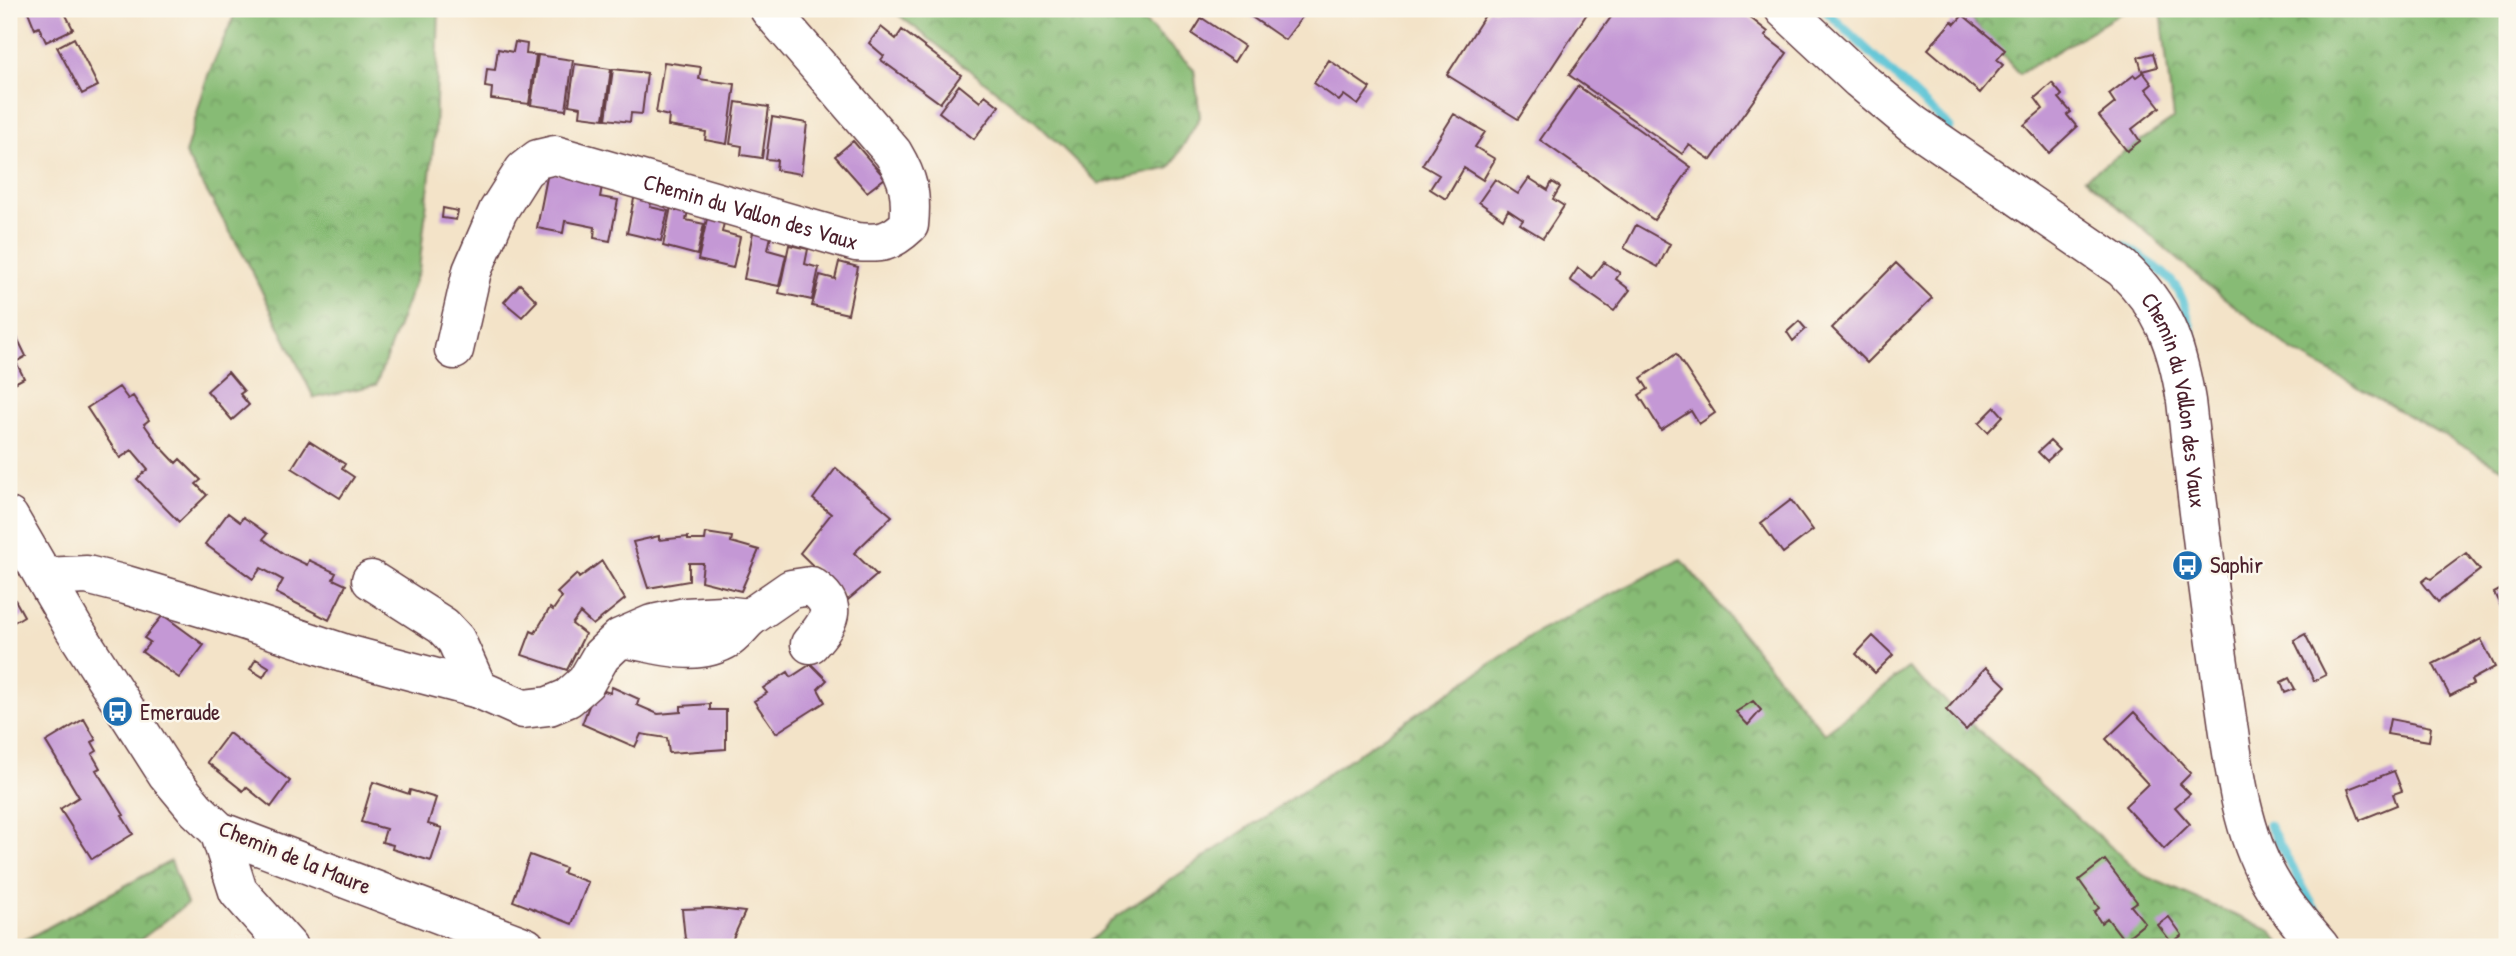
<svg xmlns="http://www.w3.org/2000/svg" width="2516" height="956" font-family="'Patrick Hand',sans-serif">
<defs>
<pattern id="forest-crowns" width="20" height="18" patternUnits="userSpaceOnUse" patternTransform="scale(1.75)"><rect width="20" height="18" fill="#87bb75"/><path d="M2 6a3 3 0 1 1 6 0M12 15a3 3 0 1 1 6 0" fill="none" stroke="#709760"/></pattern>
</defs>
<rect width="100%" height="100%" fill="#fbf7ec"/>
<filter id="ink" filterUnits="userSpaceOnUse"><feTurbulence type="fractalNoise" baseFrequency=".0143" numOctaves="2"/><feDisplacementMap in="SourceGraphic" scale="14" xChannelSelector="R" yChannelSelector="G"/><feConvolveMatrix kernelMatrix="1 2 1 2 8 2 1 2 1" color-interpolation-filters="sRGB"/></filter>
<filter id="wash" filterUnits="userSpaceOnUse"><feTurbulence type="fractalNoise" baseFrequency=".00686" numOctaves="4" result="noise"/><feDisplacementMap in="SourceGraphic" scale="28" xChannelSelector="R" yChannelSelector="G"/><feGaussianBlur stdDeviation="1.57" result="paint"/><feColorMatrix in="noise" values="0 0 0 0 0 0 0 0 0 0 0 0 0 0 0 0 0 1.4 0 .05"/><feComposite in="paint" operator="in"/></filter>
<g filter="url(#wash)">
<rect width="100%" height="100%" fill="#f3e3c8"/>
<!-- forest -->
<path fill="url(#forest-crowns)" stroke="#686d50" stroke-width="2" d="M237,9H439L435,132L419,270L376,385L314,398L248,263L185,154L208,75Z
M891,9H1131L1194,69L1200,117L1170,168L1099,184L1035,121Z
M1962,9H2128L2019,74Z
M2161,9H2507V471L2293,351L2205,283L2085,178L2173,119Z
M1681,559L1824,733L1908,668L2143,875L2271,931L2283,947H1272V945L1267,947H1085L1116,917L1541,630Z
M171,861L187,904L131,947H18L19,943Z"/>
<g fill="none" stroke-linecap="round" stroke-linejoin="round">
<!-- stream -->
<path stroke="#59c3d5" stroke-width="9" d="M1824,9L1950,128
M2124,246C2142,258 2168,272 2179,292C2189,312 2193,339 2197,361
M2269,825L2313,906L2346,947"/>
</g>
<g id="blocks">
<!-- building -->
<path fill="#c498d5" d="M27,9H63L73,29L46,42L39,27L35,29Z
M1240,9H1308L1285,40Z
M1489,9H1590L1518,119L1447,75Z
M1617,9H1747L1750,11L1747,15L1768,32L1765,36L1787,53L1711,160L1689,145L1682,154L1569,75Z
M1963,15L2005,50L1997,60L2003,65L1980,93L1928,49L1952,21L1955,24Z
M1202,18L1244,46L1234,62L1192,34Z
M881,27L896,39L902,30L961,75L940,103L881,60L884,56L869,43Z
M74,38L98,86L82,94L57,47Z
M515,42L527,44L526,54L536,55L529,104L491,99L492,88L485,87L487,69L495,70L498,49L513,52Z
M2153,53L2157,67L2142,71L2138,57Z
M538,55L573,60L566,110L531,105Z
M1329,60L1370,88L1358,105L1344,95L1339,101L1314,83Z
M664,62L701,67L699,79L735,84L727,144L705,140L706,132L668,126L669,116L656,113Z
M575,64L611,69L604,119L580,116L581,107L569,105Z
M613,69L647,73L642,114L631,113L630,122L606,119Z
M2143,72L2152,84L2146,89L2160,107L2132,129L2140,141L2127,151L2099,116L2115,103L2109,94L2134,75L2136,77Z
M2052,83L2062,95L2059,98L2071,112L2067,115L2077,127L2049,153L2024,125L2043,109L2035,98Z
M959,85L980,102L985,95L999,106L974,139L939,112Z
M1578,86L1691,167L1654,220L1540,140Z
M736,102L769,107L762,158L741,155L742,146L730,144Z
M1454,114L1485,132L1475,147L1495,159L1483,180L1464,168L1446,199L1430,189L1439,175L1422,165Z
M772,117L807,123L801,174L776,170L777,160L766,159Z
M853,141L885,178L867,192L835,156Z
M548,172L603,181L600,197L618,200L610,241L594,238L595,227L565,221L563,233L537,228Z
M1529,178L1548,190L1552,182L1560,187L1553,199L1564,206L1543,238L1520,224L1523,220L1508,210L1503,219L1479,202L1495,179L1518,194Z
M636,189L653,194L650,207L668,211L661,241L627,233Z
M672,202L689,206L686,220L704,224L697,255L663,246Z
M443,208L458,211L456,220L442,218Z
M708,214L725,218L722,232L740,237L733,268L698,260Z
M1636,225L1670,244L1658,267L1624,248Z
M753,232L771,236L768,250L786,255L779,286L744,279Z
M789,245L808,249L805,264L819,268L812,300L779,293Z
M839,262L858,267L848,314L812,306L820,275L835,279Z
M1604,262L1620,273L1616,279L1630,290L1614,311L1570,280L1578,268L1592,278Z
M1896,263L1932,298L1867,363L1832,328Z
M520,284L537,301L522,317L504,302Z
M9,321L26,356L16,362L24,378L9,386Z
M1799,321L1806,329L1793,341L1787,332Z
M1676,354L1715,413L1699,424L1691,411L1661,430L1639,395L1648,389L1641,378Z
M228,372L244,391L240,394L249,405L232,420L207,391Z
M119,387L128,399L133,396L149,420L144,424L159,445L176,463L180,459L201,480L196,484L207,495L179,522L137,479L148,469L132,450L120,458L87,408Z
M1995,407L2003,416L1988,432L1979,423Z
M309,441L345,464L342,469L354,477L340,498L292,468Z
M2050,441L2059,450L2047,461L2038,452Z
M836,468L892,516L854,553L877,575L848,600L800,553L831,514L813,499Z
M1791,500L1813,530L1783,553L1761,523Z
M228,513L240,522L243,517L255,525L267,534L263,539L284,554L307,565L309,560L336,573L333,579L346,585L329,620L276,593L283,580L261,568L253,579L205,544Z
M706,533L732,537L731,542L759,550L741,591L701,581L703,563H689V581L648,588L633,542L659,536V540L688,537V540H705Z
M2466,553L2480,570L2438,602L2422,582L2428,577L2431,579Z
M602,561L625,599L593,625L580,613L572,624L585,634L567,670L522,655L531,631L535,633L550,608L553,610L562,597L557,593L577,574L579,578Z
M2507,586V619L2494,593Z
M9,589L24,616L9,625Z
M163,615L204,645L179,678L142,652L150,642L144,638Z
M2305,634L2326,675L2314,681L2294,640Z
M1873,636L1893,655L1875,673L1856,654Z
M2481,639L2495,667L2471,680L2473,684L2450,696L2433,664Z
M256,659L269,667L263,677L250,669Z
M811,664L827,680L818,689L825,702L776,733L754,701L767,693L763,688L788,672L791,677Z
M1986,667L2006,686L1966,730L1946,710Z
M2289,678L2295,689L2285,693L2281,682Z
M612,687L639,699L637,705L658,714L681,712V706L710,704V710H726V749L669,753L667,738L641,734L635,747L582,724L596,688L610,693Z
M1753,701L1761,710L1748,725L1736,712Z
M2134,712L2191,773L2180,784L2190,794L2175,807L2190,824L2164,849L2125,806L2148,784L2106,739Z
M84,719L96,740L92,742L97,751L92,754L100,768L96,770L124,815L122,816L133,834L92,859L60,809L79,797L46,742Z
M2390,719L2431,727L2429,741L2387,734Z
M229,733L290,781L271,807L246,787L243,791L207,762Z
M2394,771L2402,791L2393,794L2397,805L2360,820L2348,789Z
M373,782L409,794L410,790L436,798L428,824L442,828L431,861L392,849L393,845L382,842L386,829L361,822Z
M530,855L565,868L563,873L588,882L572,924L513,901Z
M2105,860L2137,902L2131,906L2145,923L2124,940L2107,918L2101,923L2094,912L2099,908L2079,880Z
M710,908L745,912L729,947H701L685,939L682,909Z
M2169,917L2182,935L2172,943L2158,925Z"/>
</g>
</g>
<g filter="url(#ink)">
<use href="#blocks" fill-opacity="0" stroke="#633c43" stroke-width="2"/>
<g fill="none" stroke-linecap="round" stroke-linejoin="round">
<defs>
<g id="minor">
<path id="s1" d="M1784,9L1860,80L1914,125L2122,268C2164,308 2177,345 2186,401C2197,500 2209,599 2224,698C2233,757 2239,826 2269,879C2283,904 2302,926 2320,947"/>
<path id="s2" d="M454,350L472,271L498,211L524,170L538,159L555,155L856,242C881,244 890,243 909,225C912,194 909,180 893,153L769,9"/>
<path d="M9,517L73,627L167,774L196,809L219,831L526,947"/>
<path d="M44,577L87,575L126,585L231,616L343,653L478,689L523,709L549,706L568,698L586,682L601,656L620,638L652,624L685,617L722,615L749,618C743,624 736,633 729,638C694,660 657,642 620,638"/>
<path d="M371,580L443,626L456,640L478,689"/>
<path d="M749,618L791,589L811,586C841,606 829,622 810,644"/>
<path d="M219,831L238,891L288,947"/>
</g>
</defs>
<!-- minor casing -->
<use href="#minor" stroke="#633c43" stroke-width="41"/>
<!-- minor -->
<use href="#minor" stroke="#fff" stroke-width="38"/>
</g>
</g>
<!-- icons -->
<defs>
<symbol id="bus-disc" viewBox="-11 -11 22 22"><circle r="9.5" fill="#1f6fb2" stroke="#fbf7ec"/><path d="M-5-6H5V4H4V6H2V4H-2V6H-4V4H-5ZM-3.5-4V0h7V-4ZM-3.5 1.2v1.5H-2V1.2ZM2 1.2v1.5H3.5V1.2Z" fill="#fff"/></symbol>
</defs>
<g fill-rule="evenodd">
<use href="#bus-disc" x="2170" y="548" width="35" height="35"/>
<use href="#bus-disc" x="100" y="694" width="35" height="35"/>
</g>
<g text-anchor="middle" stroke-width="5" stroke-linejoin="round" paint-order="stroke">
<!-- street labels -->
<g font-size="23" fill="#4a1f2b" stroke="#fbf7ec">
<text dy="8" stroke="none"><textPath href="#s2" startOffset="434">Chemin du Vallon des Vaux</textPath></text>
<text dy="8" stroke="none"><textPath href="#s1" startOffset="574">Chemin du Vallon des Vaux</textPath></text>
<text transform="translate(295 857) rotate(22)" y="8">Chemin de la Maure</text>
</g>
<!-- poi labels -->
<g font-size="23" fill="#4a1f2b" stroke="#fbf7ec" text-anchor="start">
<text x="2210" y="573">Saphir</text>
<text x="140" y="720">Emeraude</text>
</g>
</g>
<!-- margin -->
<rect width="2516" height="956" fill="none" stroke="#fbf7ec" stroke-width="35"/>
</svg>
